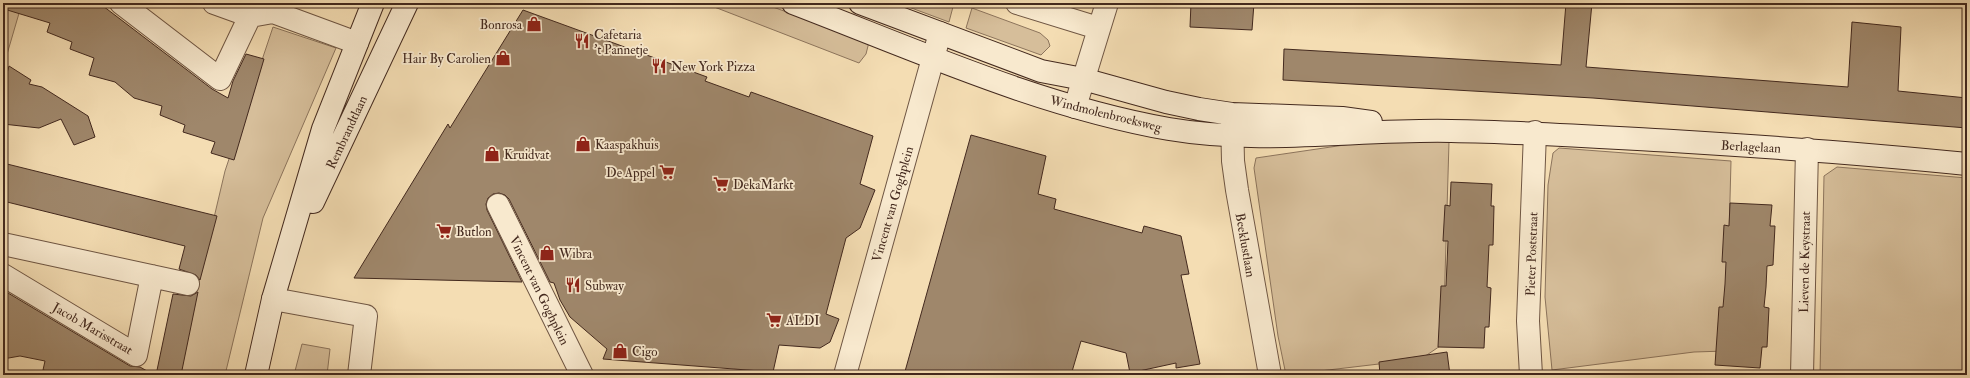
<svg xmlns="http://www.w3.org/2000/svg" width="1970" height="378" font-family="'IM FELL Double Pica',serif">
<rect width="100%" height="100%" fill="#f4ddb3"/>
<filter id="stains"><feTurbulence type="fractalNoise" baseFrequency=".005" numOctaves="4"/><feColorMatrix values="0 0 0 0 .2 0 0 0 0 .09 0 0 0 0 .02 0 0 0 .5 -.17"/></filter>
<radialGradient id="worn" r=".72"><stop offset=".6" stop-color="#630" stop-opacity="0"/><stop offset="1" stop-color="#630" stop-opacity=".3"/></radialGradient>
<!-- green -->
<path fill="#d6be9a" stroke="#8c745c" d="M3,3H22L3,68Z
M704,3H762L869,42L866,54L859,63Z
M898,3H954L949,22Z
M972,8L1040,33L1048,40L1050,46L1041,55L966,28Z
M273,27L336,48L263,218L225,375H177L225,171Z
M1392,138L1449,142L1443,344L1421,359L1286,375L1278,336L1254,168L1256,158Z
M1559,148L1731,161L1726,351L1694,352L1552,370L1545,297L1548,185L1553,153Z
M1837,167L1967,178V370L1957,373L1820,375L1824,176Z
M302,344L330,349L327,375H294Z"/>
<!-- building -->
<path fill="#9f876b" stroke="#43291e" d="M5,3H99L212,89L228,98L233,81L246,54L264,59L234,160L211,153L215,142L183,132L185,125L160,115L162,106L134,98L115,82L89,75L94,58L70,49L72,42L47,32L50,23L4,9Z
M1191,3H1254L1252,30L1190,27Z
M1566,3H1592L1586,67L1848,87L1852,22L1901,27L1898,91L1967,98V128L1593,98L1283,80L1284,49L1561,65Z
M523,10L707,77L705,81L749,97L751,92L873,136L860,184L875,190L860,228L846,238L826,314L839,319L830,342L820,348L779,345L773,372L603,359L607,349L570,317L560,300L554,283L550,282L509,199L505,195L499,193L493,194L488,198L486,204L487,210L522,282L354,278L448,124L450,128Z
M9,66L31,80L29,84L42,87L88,116L95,137L74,145L61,119L39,128L3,124V88Z
M971,135L1046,156L1038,194L1056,199L1054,209L1142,233L1144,226L1181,236L1189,274L1181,275L1200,364L1176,368V363L1130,373L1126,353L1081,341L1071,375H904Z
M3,163L217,216L200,280L196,275L179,269L185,246L3,201Z
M1451,182L1492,184L1491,206H1494L1493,245H1489L1487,287L1491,288L1489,327H1485L1484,348L1438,347L1441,286H1446L1447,264L1448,241H1443L1445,205L1450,206Z
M1730,203L1772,205L1770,226H1775L1773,265L1767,266L1766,287L1764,307L1769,308L1767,347H1762L1760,368L1715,365L1719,307H1723L1725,284L1726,262H1722L1724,225L1729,226Z
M3,290L130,366L140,367L154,375H66L43,370L45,361L20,356L3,359Z
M198,292L181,375H156L173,294L191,296Z
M1447,352L1450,375H1380L1379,362Z"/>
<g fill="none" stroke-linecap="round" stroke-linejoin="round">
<defs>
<path id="street" d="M121,3L220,79L250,16
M214,3L250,16L273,12L357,43
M1017,3L1098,28
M1075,107L1107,3
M1232,118L1233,161L1237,190L1270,375
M498,205L582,375
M3,244L188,284
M3,275L136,355L152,276
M273,299L366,316L359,375
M845,375L940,33
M1531,375L1528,321L1535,132
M1802,375L1807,149"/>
<path id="secondary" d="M793,3C916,50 1039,106 1169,129C1263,145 1357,129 1451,131C1525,132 1599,137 1673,141C1771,147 1869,154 1967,164
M860,3L1041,71L1083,79L1166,102L1199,109L1232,114L1342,118L1371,122
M313,202L407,3
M256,375L273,299L323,129L373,3"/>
</defs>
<!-- street casing -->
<use href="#street" stroke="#6f5643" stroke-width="24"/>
<!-- secondary casing -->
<use href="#secondary" stroke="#43291e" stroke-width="24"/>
<!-- street -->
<use href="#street" stroke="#f8e9ce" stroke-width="22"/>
<!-- secondary -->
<use href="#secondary" stroke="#f8e9ce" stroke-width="22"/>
</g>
<!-- icons -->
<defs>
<symbol id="shop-bare" viewBox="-9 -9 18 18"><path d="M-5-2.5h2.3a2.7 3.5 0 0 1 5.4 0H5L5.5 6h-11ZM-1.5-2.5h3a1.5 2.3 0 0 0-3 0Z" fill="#8f2418" stroke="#f8e9ce" stroke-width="2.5" paint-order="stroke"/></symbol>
<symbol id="restaurant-bare" viewBox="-9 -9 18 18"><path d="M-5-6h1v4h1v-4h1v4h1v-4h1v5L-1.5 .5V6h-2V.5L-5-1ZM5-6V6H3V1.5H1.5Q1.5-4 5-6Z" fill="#8f2418" stroke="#f8e9ce" stroke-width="2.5" paint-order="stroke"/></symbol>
<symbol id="supermarket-bare" viewBox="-9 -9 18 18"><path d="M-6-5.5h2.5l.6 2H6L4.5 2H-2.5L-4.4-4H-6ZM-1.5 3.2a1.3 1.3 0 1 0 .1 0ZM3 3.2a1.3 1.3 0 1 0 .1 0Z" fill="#8f2418" stroke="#f8e9ce" stroke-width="2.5" paint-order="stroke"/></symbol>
</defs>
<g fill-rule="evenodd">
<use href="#shop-bare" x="523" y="13" width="22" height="22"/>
<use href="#restaurant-bare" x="571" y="30" width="22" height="22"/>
<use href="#shop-bare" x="492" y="47" width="22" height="22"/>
<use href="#restaurant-bare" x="648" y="55" width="22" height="22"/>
<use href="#shop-bare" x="572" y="133" width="22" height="22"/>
<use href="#shop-bare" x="481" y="143" width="22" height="22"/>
<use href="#supermarket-bare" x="656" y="161" width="22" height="22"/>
<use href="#supermarket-bare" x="710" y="173" width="22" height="22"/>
<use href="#supermarket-bare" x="433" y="220" width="22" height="22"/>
<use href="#shop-bare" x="536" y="242" width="22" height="22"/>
<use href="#restaurant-bare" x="562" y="274" width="22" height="22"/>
<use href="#supermarket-bare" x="763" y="309" width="22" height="22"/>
<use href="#shop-bare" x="609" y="340" width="22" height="22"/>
</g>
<g text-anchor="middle" stroke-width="3.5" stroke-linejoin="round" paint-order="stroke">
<!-- poi labels -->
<g font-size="13" fill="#43291e" stroke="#f8e9ce" text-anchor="start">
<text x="522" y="29" text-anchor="end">Bonrosa</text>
<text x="594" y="39">Cafetaria<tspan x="594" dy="15">'t Pannetje</tspan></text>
<text x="491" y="63" text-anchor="end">Hair By Carolien</text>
<text x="671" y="71">New York Pizza</text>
<text x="595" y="149">Kaaspakhuis</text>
<text x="504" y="159">Kruidvat</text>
<text x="655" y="177" text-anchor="end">De Appel</text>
<text x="733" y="189">DekaMarkt</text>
<text x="456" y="236">Butlon</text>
<text x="559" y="258">Wibra</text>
<text x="585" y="290">Subway</text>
<text x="786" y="325">ALDI</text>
<text x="632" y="356">Cigo</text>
</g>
<!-- street labels -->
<g font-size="13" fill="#43291e" stroke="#f8e9ce">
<text transform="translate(1106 113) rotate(14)" y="5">Windmolenbroeksweg</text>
<text transform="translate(346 132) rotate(-65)" y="5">Rembrandtlaan</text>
<text transform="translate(1751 146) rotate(3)" y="5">Berlagelaan</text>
<text transform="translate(892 204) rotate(-74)" y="5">Vincent van Goghplein</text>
<text transform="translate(1246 245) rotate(80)" y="5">Beeklustlaan</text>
<text transform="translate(1531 254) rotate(-88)" y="5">Pieter Poststraat</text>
<text transform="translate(1804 262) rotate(-89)" y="5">Lieven de Keystraat</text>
<text transform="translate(540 290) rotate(64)" y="5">Vincent van Goghplein</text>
<text transform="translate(93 328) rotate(30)" y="5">Jacob Marisstraat</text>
</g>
</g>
<!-- margin -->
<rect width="1970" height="378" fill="none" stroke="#f4ddb3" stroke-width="16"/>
<rect x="4" y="4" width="1962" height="370" fill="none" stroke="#43291e" stroke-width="2"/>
<rect x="8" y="8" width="1954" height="362" fill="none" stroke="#43291e"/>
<rect width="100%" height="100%" filter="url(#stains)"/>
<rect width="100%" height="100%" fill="url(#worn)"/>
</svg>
